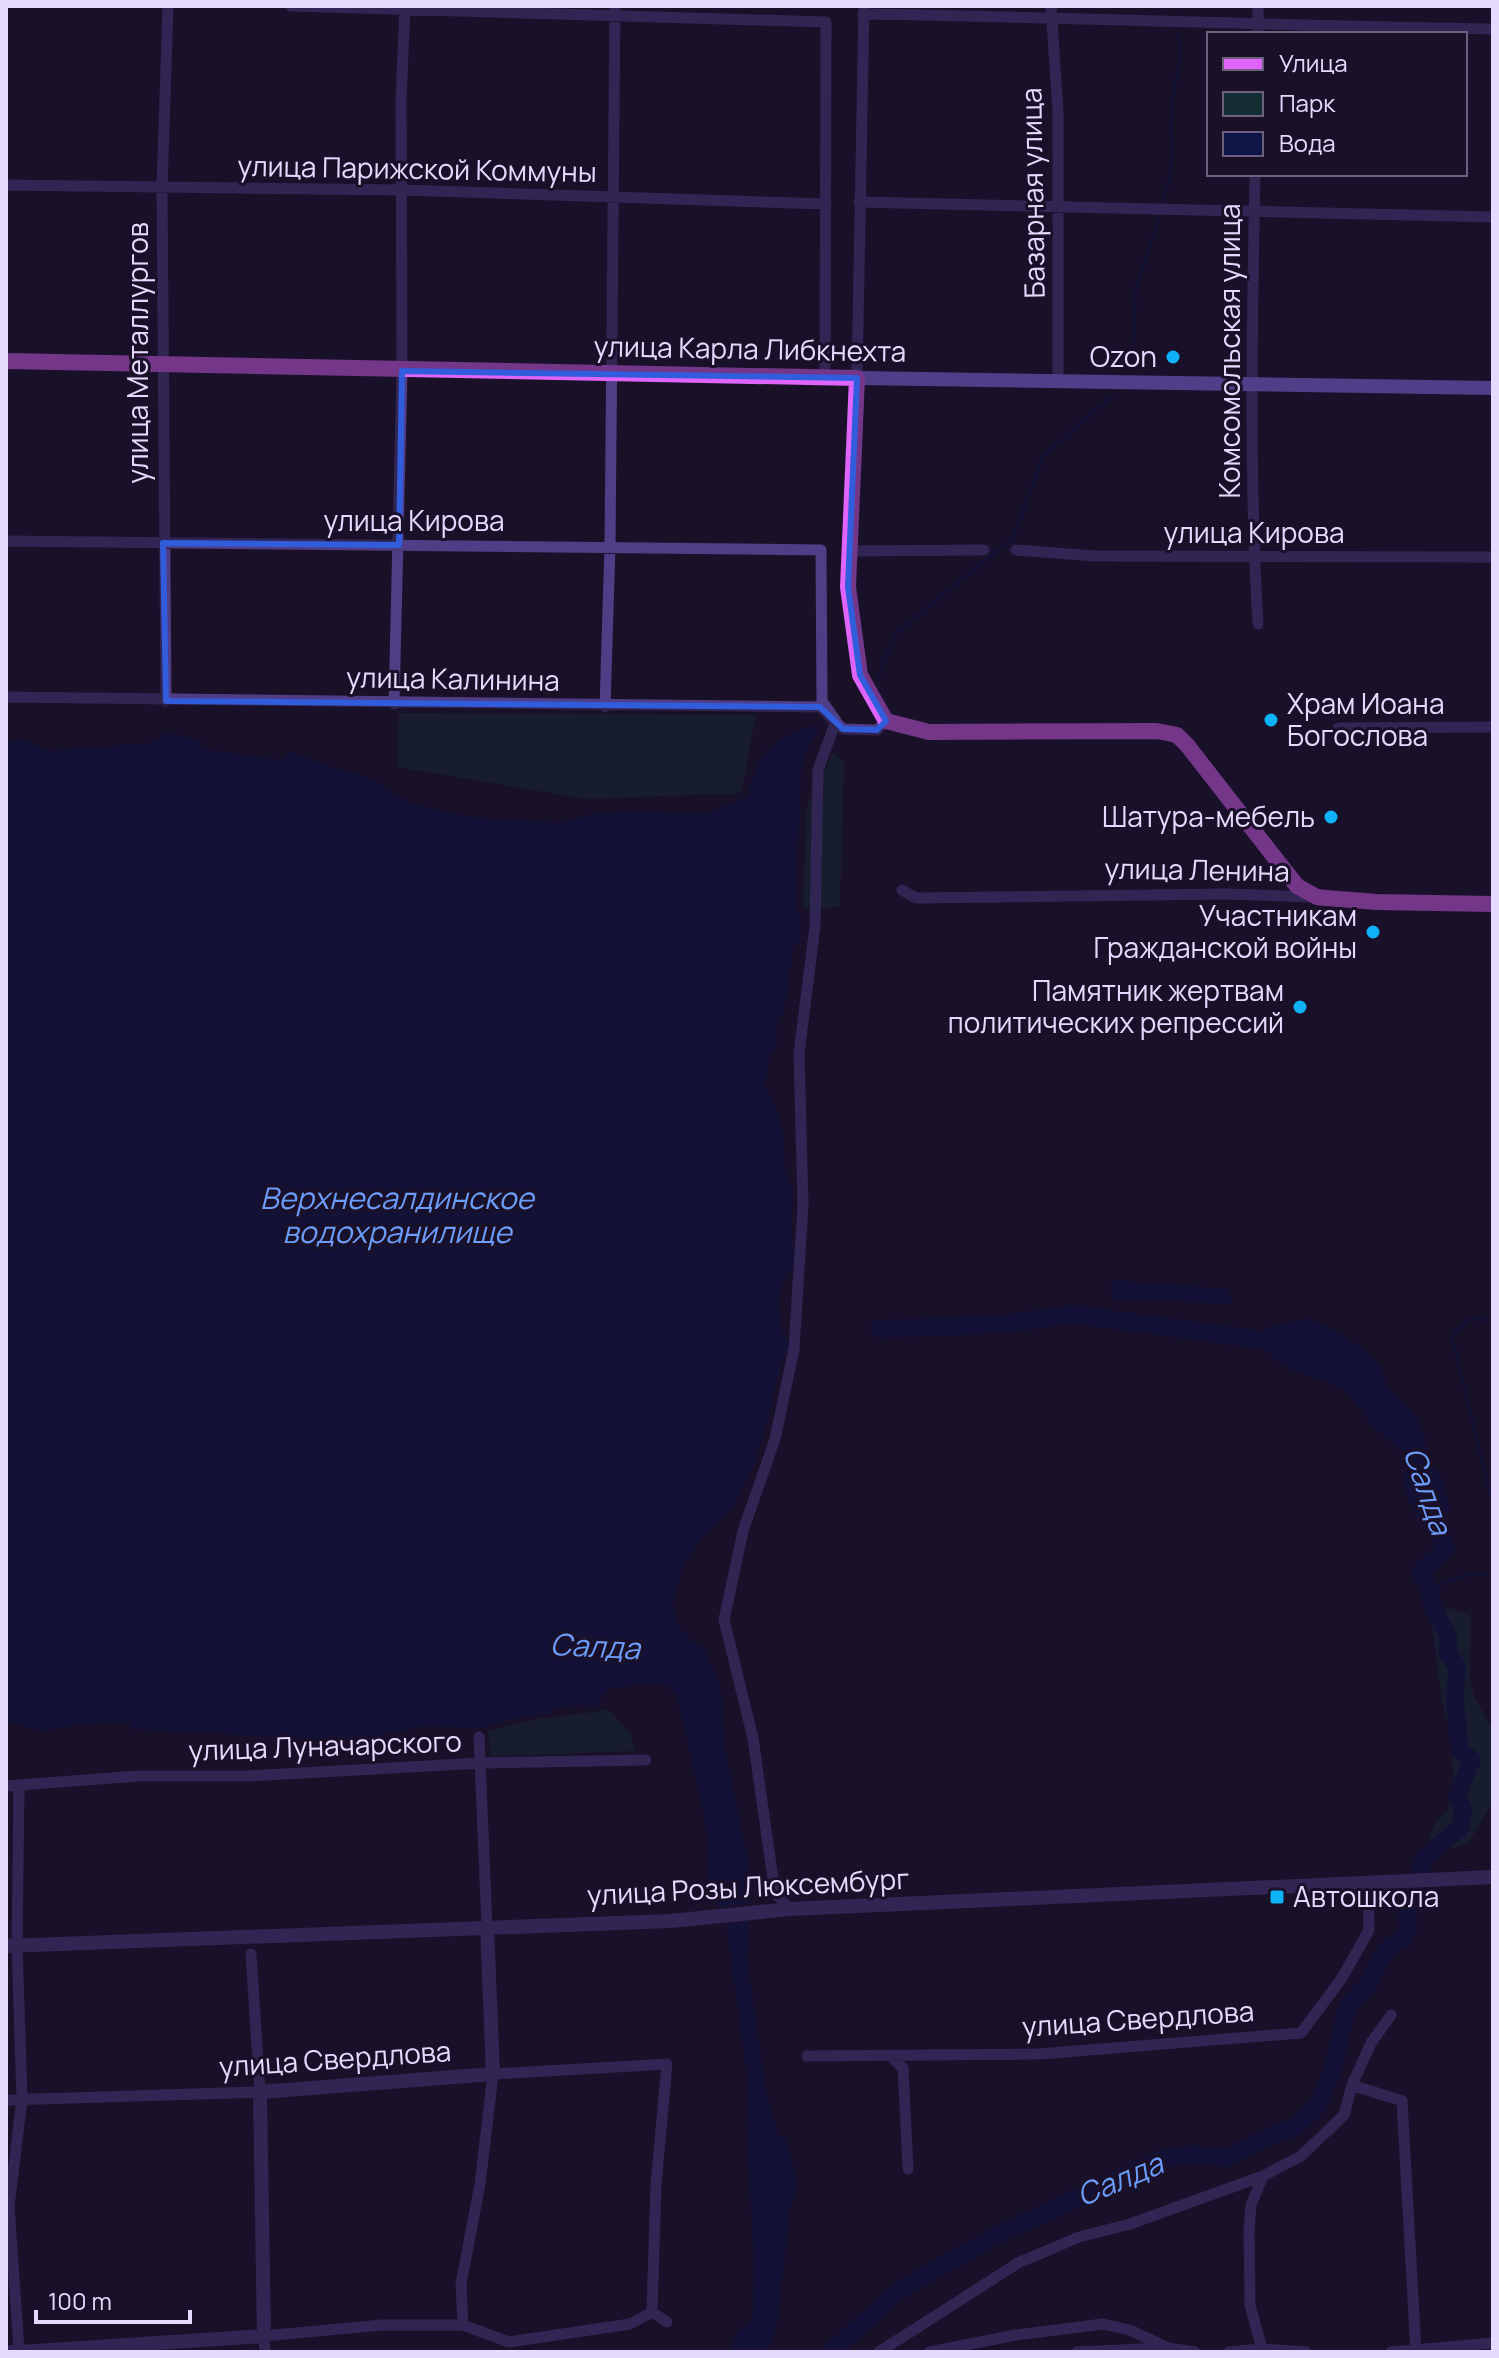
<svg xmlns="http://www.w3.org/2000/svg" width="1499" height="2358" font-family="Manrope,sans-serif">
<rect width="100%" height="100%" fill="#1a1129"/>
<!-- green -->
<path fill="#142e33" d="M399,713L756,715L741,793L586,799L398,767Z
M833,753L844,761L840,907L803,909L807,805Z
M1450,1608L1471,1616L1469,1677L1474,1696L1493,1730V1802L1469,1842L1451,1849L1428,1841L1434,1825L1449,1808L1453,1774L1450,1735L1442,1702L1431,1615Z
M609,1710L631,1734L635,1751L491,1756L488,1731L539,1719Z"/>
<!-- water -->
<path fill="#0d1646" d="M818,726L817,734L804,753L801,774L795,909L801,918L800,941L794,944L784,1011L777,1020V1049L770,1056L765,1086L782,1123L786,1177L793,1191L791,1227L795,1262L783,1281L778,1301L782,1333L790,1344L777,1376L768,1421L753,1467L734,1506L701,1539L683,1566L673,1602L678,1626L693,1642L704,1648L718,1678L723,1703V1728L728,1764L752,1880L751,1891L747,1892L750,1903L716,1907L714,1897L707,1889L708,1848L704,1815L677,1696L667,1685L659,1683L610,1688L601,1698L600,1707L582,1705L557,1707L549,1714L508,1720L485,1728L424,1726L352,1741L132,1729L129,1722L93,1723L42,1731L11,1722L6,1724V742L23,739L48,751L150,743L166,733L202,740L201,749L281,760L292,752L331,767L375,779L386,789L416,805L471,817L561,823L591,814L629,812L706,814L747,796C751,782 755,764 765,753C776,740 800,727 818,726Z
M1111,1280L1229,1289L1233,1304L1112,1299Z
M1078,1306H1092L1132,1322L1121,1326L1079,1321L1073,1319L1071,1314Z
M1307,1318C1334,1329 1360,1342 1379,1365C1384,1372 1384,1381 1389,1387C1403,1404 1420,1415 1425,1437L1418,1449L1399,1450C1391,1439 1380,1434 1372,1425C1362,1415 1356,1399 1345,1391C1319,1372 1258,1375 1265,1329C1278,1323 1293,1323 1307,1318Z
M1428,1461C1441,1469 1448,1496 1450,1511L1444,1518L1418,1522L1401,1480L1404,1473L1420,1468Z
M748,1921L747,1959L766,2092L778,2135L787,2141L798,2187L790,2209L778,2318L773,2338L766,2352H729L737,2332L753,2318L754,2259L746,2122L749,2089L726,1924Z"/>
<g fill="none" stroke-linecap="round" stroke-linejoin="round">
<!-- stream -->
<path stroke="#0d1646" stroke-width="3" d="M1180,9L1181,6
M1163,200C1177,172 1168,136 1172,105C1175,76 1183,67 1178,35
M1124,367L1133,358L1136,288L1158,219
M878,678L895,634L1013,538L1043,456L1112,396
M1493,1320L1469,1319L1452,1337L1493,1506
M1429,1589L1470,1574H1487"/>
<!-- river -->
<path stroke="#0d1646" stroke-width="18" d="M879,1329L1005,1324L1071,1314L1263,1340L1288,1347
M831,2352L901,2289L999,2234L1164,2158L1193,2154L1226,2158L1267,2137L1295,2127L1318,2105L1332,2073L1347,2007L1370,1982L1379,1961L1389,1947L1403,1939L1408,1928L1407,1905L1413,1897L1424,1858L1461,1827L1463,1809L1457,1795L1472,1760L1460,1751L1455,1702L1457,1666L1448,1654V1637L1432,1605L1429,1589L1420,1573L1446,1548L1433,1519L1420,1468L1418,1449L1403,1432"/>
<!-- minor -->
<path stroke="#4f3e86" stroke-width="11" d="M291,6L826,22L825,377
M1051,6L1058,113V380
M863,14C1073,17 1283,26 1493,29
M1258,34V6
M1255,174C1252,324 1249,475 1258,624
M6,185L402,190L826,204
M859,202L1493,217
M857,378L864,6
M6,541L821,550L822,701L836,721L818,770L815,926L799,1053L803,1205L794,1349L775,1439L743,1531L724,1620L753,1738L775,1893L790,1909
M1016,550L1095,556L1493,557
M849,551L984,550
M6,697L820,707L843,729L877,730L886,721
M166,701L162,188L168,6
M394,704L402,371L401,100L405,6
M605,707L610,546L615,6
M1338,728L1493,727
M902,890L916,898L1227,894L1315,897
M479,1737L487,1926
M6,1786L138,1776H248L480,1763L646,1760
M890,2055L903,2068L908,2169
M807,2056L1039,2054L1301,2033L1342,1978L1369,1930L1368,1883
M1352,2085L1402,2101L1416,2352
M6,2100L260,2092L251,1954
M463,2325L461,2284L480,2184L493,2074L667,2064L656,2185L652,2312
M6,2351L19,2350L9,2206L22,2099L17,1945L19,1785
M265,2352L264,2336L382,2325H463L509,2342L630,2324L652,2312L667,2322
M879,2352L1018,2263L1079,2237L1130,2224L1263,2176L1301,2156L1344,2115L1352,2085L1371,2043L1391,2015
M929,2352L1016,2335L1103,2324L1130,2330L1168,2348L1195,2352
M1077,2352L1164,2348
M1229,2352L1262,2349L1306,2352
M1259,2352L1262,2349L1250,2305L1249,2230L1251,2205L1263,2176
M1391,2352L1493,2343"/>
<!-- tertiary -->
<path stroke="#4f3e86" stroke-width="14" d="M6,1946L671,1921L790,1909L1493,1877
M20,2352L264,2336L260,2092L493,2074L487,1926"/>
<!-- secondary -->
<path stroke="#9275fa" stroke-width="14" d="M857,378L1493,388"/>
<!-- primary -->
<path stroke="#df65fa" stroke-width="16" d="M6,361L857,378L848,587L860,675L886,721L929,732L1157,731L1177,735L1187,745L1297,886L1317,897L1326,898L1377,902L1493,904"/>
</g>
<!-- marked area -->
<path d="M0 0H1499V2358H0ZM402,371L857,378L848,587L860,675L886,721L877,730L843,729L820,707L166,701L163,543L399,545Z" fill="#1a1129" fill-opacity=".55" fill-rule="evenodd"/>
<path fill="none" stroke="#315cdc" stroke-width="6" stroke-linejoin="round" d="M402,371L857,378L848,587L860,675L886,721L877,730L843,729L820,707L166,701L163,543L399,545Z"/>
<!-- markers -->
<g fill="#0eb2f6" stroke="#1a1129" stroke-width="3">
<circle cx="1173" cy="357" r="8"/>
<circle cx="1271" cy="720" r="8"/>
<circle cx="1331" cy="817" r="8"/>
<circle cx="1373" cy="932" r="8"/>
<circle cx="1300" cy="1007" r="8"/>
<rect x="1269" y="1889" width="16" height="16" rx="4"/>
</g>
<g text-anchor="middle" stroke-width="6" stroke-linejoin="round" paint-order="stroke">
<!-- street labels -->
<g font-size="28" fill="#e5dafe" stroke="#1a1129">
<text transform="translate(417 169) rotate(1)" y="10">улица Парижской Коммуны</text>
<text transform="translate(1033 193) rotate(-91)" y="10">Базарная улица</text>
<text transform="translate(750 349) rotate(1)" y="10">улица Карла Либкнехта</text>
<text transform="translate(1230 351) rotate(-90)" y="10">Комсомольская улица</text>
<text transform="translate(138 353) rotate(-90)" y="10">улица Металлургов</text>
<text x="414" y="531">улица Кирова</text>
<text x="1254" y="543">улица Кирова</text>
<text transform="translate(453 679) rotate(1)" y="10">улица Калинина</text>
<text transform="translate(1197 870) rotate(1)" y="10">улица Ленина</text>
<text transform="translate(325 1746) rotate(-2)" y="10">улица Луначарского</text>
<text transform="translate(748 1887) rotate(-3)" y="10">улица Розы Люксембург</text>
<text transform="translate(1138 2019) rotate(-4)" y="10">улица Свердлова</text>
<text transform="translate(335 2059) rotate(-4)" y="10">улица Свердлова</text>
</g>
<!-- poi labels -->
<g font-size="28" fill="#e5dafe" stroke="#1a1129" text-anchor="end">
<text x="1157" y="367">Ozon</text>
<text x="1287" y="714" text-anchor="start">Храм Иоана<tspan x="1287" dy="32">Богослова</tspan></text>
<text x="1315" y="827">Шатура-мебель</text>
<text x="1357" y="926">Участникам<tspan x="1357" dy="32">Гражданской войны</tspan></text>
<text x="1284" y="1001">Памятник жертвам<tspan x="1284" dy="32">политических репрессий</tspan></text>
<text x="1293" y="1907" text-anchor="start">Автошкола</text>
</g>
<!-- water labels -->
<g font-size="30" font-style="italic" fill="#6c9cfa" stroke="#1a1129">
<text x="397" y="1209">Верхнесалдинское<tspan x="397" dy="34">водохранилище</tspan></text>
<text transform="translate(1427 1491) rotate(71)" y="10">Салда</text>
<text transform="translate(595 1647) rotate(3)" y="10">Салда</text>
<text transform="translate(1120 2180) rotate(-23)" y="10">Салда</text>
</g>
</g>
<!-- border -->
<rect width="1499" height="2358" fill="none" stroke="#e5dafe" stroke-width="16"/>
<!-- legend -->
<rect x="1207" y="32" width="260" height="144" fill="#1a1129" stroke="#6b617e" stroke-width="2"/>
<rect x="1223" y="58" width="40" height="12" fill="#df65fa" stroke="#6b617e" stroke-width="2"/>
<text x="1279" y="72" font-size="24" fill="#e5dafe">Улица</text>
<rect x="1223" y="92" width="40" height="24" fill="#142e33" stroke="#6b617e" stroke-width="2"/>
<text x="1279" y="112" font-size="24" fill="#e5dafe">Парк</text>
<rect x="1223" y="132" width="40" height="24" fill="#0d1646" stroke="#6b617e" stroke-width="2"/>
<text x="1279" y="152" font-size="24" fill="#e5dafe">Вода</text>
<!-- scale -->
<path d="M36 2310v12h154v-12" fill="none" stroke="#e5dafe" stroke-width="4"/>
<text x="48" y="2310" font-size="24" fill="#e5dafe" stroke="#1a1129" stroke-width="6" paint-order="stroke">100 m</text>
</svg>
